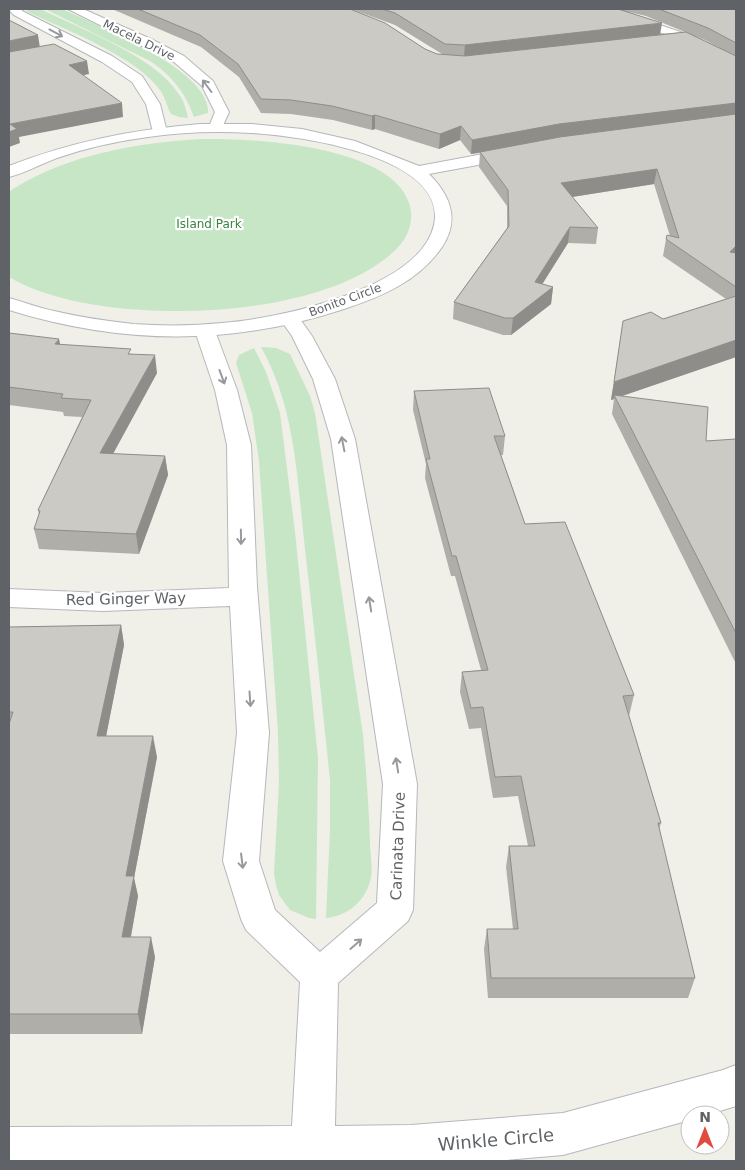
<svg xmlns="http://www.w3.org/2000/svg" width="745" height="1170" font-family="'DejaVu Sans',sans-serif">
<rect width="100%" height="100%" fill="#f0efe8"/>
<!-- green -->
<path fill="#c6e6c6" d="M26,9H40C81,29 154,56 178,93C184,100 186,109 188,118L179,117L171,114C167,107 166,100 162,93C140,58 66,30 28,12Z
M45,9H62C94,24 212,70 208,113L194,117C185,92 172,76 150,61Z
M202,139C252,138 390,145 409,203C414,217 410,233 400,245C330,324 95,329 9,277V192L13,189C69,154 137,143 202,139Z
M261,347L276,348L290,354L310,396L315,413L363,735C366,771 369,807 370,843C370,853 373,867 371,877C367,900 348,916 326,918L330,829V780C322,703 314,626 305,549C297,480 296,409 261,347Z
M254,348L266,372L280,413L295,532L318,758L316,919L309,918L290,910L279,895L276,885L274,874L279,783L278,732L259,461L252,413L236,363L239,355Z"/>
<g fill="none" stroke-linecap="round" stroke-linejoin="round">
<defs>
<path id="street" d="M11,9H23L22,11L112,56L142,76L160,104L167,132L165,135H155L153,132L146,104L132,82L102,62L14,15L10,11Z
M68,9H83L151,39L184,56L213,81L229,112L220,132H210L208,129L215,112L202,86L174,62Z
M592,9H610L619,11L692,36L736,59V68L701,49L665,34L594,11Z
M290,313L297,315L312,336L335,379L355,439L417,784L413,910L408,921L338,983L335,1126L411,1125L563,1113L723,1070L736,1065V1106L707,1115H690V1120L563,1155L495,1161H9V1127L292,1126L300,982L246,930L241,919L223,861L237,733L230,606L103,611L9,607V589L103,593L229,588L227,445L215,390L195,331L198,327L205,325L212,327L215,331L237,390L251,445L257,587L269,733L259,861L275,910L320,952L377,903L383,784L331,439L313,379L292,336L280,319L283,315Z"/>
<path id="secondary" d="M200,124H252L302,129L355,141L419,166L516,148L521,150L524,153L521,156L516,158L429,174C451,196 460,220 442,247C419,281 381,297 344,309C231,346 122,345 9,310V298C24,302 39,308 54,311C80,317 106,321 133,324C162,326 193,326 222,323C277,319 420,289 434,225C449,156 297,135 251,133C217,131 182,132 148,137C118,141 86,148 57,158C41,164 25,173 9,177V166C73,141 132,130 200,124Z
M313,1126L328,1133L335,1148L334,1161H290L291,1148L298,1133Z"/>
</defs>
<!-- street casing -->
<use href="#street" stroke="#b5b8bc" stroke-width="2"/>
<!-- secondary casing -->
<use href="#secondary" stroke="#b4b7bb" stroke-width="2"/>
<!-- street -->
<use href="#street" fill="#fff" fill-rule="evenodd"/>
<!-- secondary -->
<use href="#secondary" fill="#fff" fill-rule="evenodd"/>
</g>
<!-- wall -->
<path fill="#afaea9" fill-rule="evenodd" d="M112,9H350L425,49L437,54H442L395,25L351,9H736V357L622,396L706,441L736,439V664L612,414L614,399L611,400L623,321L663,319L726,299L663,256L666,239L670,236L654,184L572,197L598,228L596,244L568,243L542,284L553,287L551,304L511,335H503L453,319L454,302L507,228V206L479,167L480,153L471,154L460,140L439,149L375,129L372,130L333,120L291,114L261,113L239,77L201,47ZM629,12L646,16L685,32L660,34ZM693,35L705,40L722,49Z
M9,333L60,345L132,354L157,373L113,454L165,456L168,475L139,554L39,549L34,529L39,515L38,510L82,417L64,416L63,412L9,405Z
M414,391L505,436L503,455H501L525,524L634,695L629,716L661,823L659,829L695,978L688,998H488L484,949L487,929H513L506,867L509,846H528L518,796L493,798L481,728L469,729L460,692L462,672L481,670L455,576H451L425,478L426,464L413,410Z
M121,625L124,645L106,736L157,757L134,878L138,896L131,937L155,957L142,1034H9V627Z"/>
<!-- shaded-wall -->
<path fill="#8f8d89" d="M662,23L660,35L464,57L465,45Z
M38,35L40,48L9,54V41Z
M87,61L89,74L71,78L69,65Z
M122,103L123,117L19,137L20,143L9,147L10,124Z
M736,103V117L558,138L471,154L472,140L559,124Z
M375,115V129L372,130V116Z
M461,126L460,140L439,149L440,134Z
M657,169L654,184L559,199L561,183Z
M570,227L568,243L533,299L535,282Z
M736,246V259L730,252Z
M553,287L551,304L511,335L513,318Z
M59,339L63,357L55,344Z
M736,340V357L616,398L614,395V399L611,400L614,382Z
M155,355L157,373L103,472L100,453Z
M165,456L168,475L139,554L136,534Z
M121,625L124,645L102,757L97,736Z
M153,736L157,757L134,878L138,896L127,957L122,937L126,876Z
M151,937L155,957L142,1034L138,1014Z"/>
<!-- building -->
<path fill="#cccac4" stroke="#8f8d89" d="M138,9H350L385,23L425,49L437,54L465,56L686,32L736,56V103L559,124L472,140L461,126L440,134L375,115L372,116L332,106L291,100L261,99L238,64L200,35Z
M382,9H618L662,23L465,45L445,44L395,13Z
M659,9H736V43L708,28Z
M9,20L38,35L9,41Z
M54,44L87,61L69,65L122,103L10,124L17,129L9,132V52Z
M736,114V246L730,252L736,253V287L666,239L667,235L679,238L657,169L561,183L598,228L570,227L535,282L553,287L513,318H505L454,302L509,226L508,190L480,152L560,137Z
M736,296V340L614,382L623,321L651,312L663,319Z
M9,333L59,339L55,344L131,349L128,354L155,355L100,453L165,456L136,534L34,529L40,511L38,510L91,400L61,398L63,394L9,387Z
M489,388L505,436H494L525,524L565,522L634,695L623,696L661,823H658L695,978H491L487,929H518L509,846H535L521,776L495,777L483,707L471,708L462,672L488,670L456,556H452L426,459H430L414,391Z
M614,395L708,407L706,441L736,439V633Z
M121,625L97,736H153L126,876H134L122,937H151L138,1014H9V724L13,712H9V627Z"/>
<!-- one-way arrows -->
<defs><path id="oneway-shaft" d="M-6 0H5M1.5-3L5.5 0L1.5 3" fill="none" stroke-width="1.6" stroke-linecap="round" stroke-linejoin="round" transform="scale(1.25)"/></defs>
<g stroke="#979a9c">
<use href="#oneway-shaft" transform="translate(56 33) rotate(28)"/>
<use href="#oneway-shaft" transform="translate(207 86) rotate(-127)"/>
<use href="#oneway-shaft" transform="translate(222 377) rotate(70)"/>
<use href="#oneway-shaft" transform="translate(343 444) rotate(-101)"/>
<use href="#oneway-shaft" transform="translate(241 537) rotate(89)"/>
<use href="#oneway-shaft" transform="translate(370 604) rotate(-99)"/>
<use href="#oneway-shaft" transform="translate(250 699) rotate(86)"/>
<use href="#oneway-shaft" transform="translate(397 765) rotate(-99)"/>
<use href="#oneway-shaft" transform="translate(242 861) rotate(83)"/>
<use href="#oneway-shaft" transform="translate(356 944) rotate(-41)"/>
</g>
<g text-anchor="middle" stroke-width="4.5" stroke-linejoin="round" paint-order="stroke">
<!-- far-street labels -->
<g font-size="12" fill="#5f6367" stroke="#fff">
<text transform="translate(139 40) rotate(26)" y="4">Macela Drive</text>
<text transform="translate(345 300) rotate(-20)" y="4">Bonito Circle</text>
</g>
<!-- far-park labels -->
<g font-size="12" fill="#3a843e" stroke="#fff">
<text x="209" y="228">Island Park</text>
</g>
<!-- street labels -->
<g font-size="15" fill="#5f6367" stroke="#fff">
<text transform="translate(126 599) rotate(-1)" y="5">Red Ginger Way</text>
<text transform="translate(398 846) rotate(-88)" y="5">Carinata Drive</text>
</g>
<!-- near-street labels -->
<g font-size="18" fill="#5f6367" stroke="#fff">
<text transform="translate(496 1140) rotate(-5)" y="6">Winkle Circle</text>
</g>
</g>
<!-- border -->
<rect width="745" height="1170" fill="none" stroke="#5f6367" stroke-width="20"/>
<!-- north arrow -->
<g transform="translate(705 1130)"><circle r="24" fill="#ffffff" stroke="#bfc1c2"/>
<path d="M0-4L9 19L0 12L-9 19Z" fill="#e24a3d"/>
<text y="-8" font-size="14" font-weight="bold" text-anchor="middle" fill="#5f6367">N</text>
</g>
</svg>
